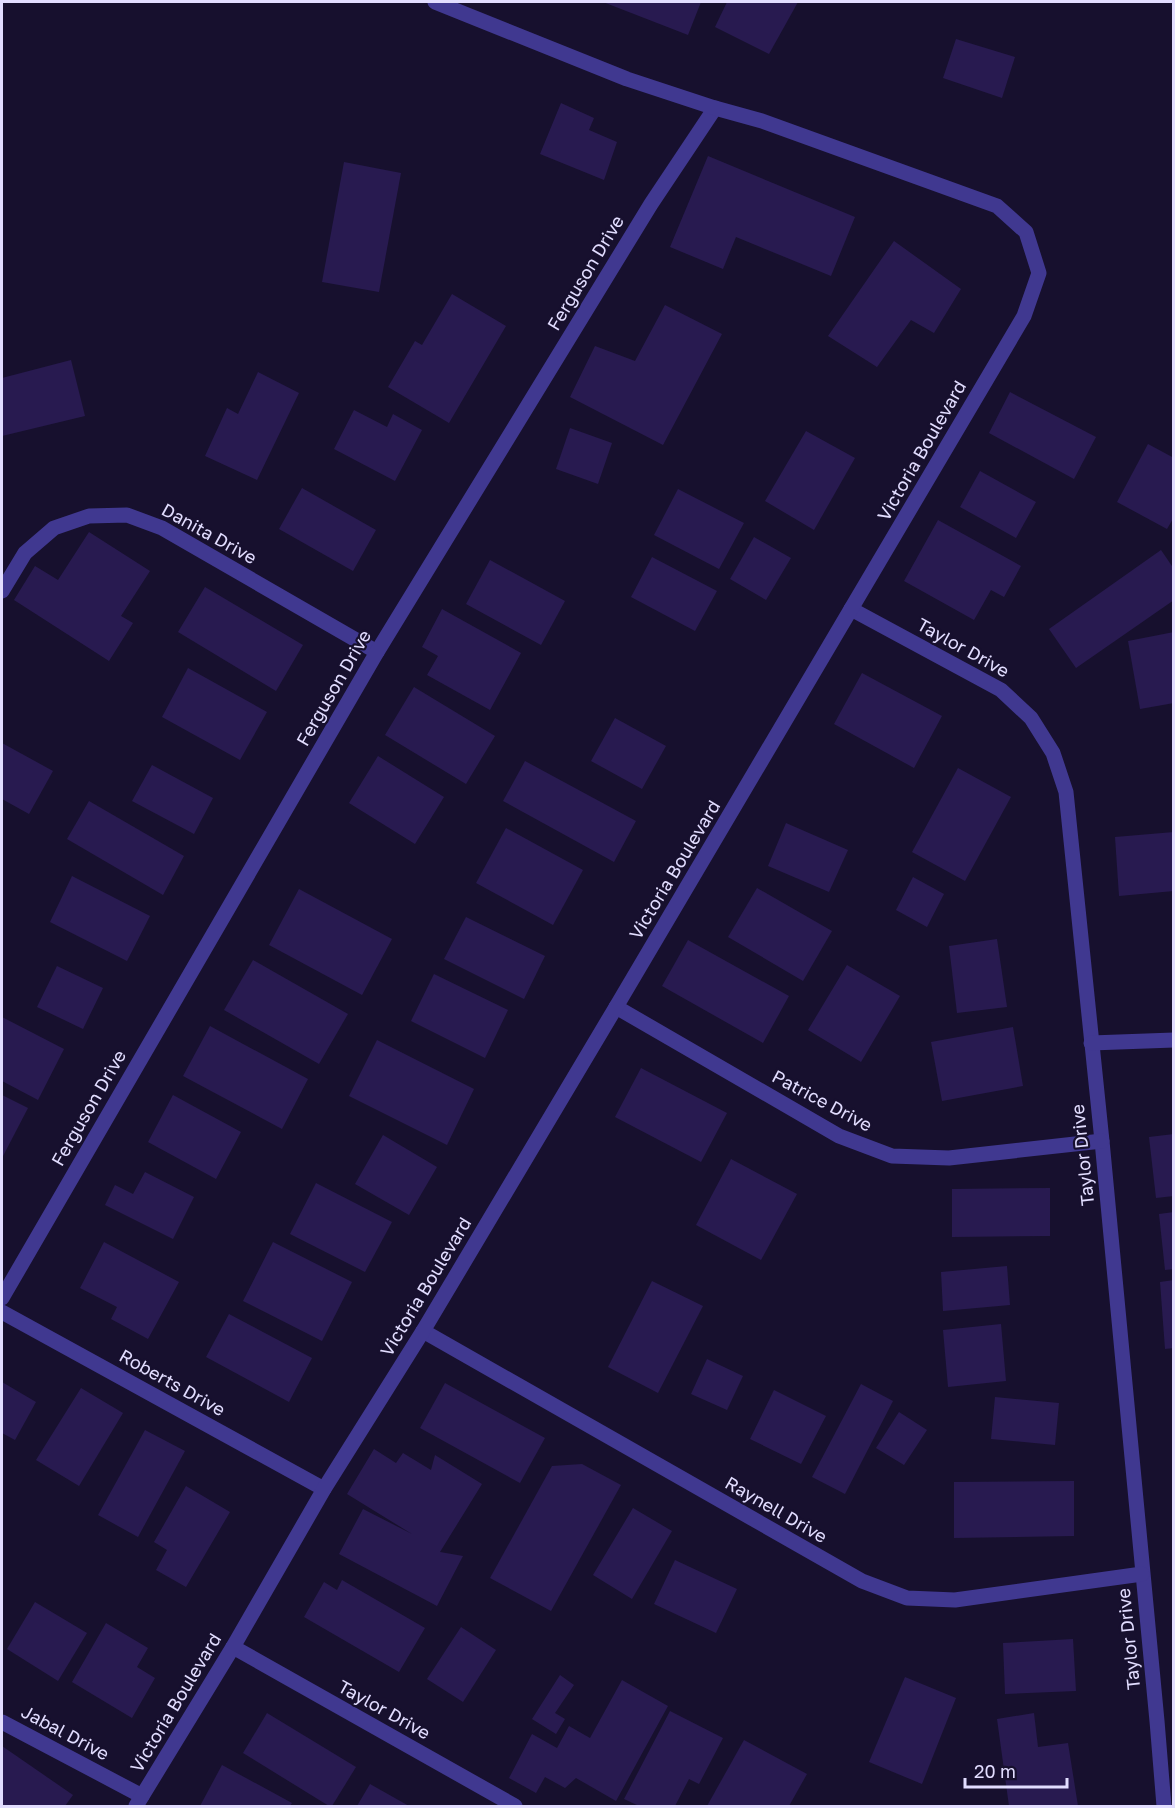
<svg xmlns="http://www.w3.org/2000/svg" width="1175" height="1808" viewBox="0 0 1175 1808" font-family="'Golos Text',sans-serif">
	<rect width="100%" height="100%" fill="#17102e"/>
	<g fill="#281a50">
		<polygon points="603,2 701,2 688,35"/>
		<polygon points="727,2 798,2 769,54 715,27"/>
		<polygon points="956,39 1015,57 1002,98 943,78"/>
		<polygon points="561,103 594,118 589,130 617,142 604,180 540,154"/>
		<polygon points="708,156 855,217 831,276 736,237 723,269 670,247"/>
		<polygon points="344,162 401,173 379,292 322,282"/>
		<polygon points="894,241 961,289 934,333 911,320 877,367 828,336"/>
		<polygon points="452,294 506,326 449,423 388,387 415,341 422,345"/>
		<polygon points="665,305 722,334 663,445 570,397 595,346 635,361"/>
		<polygon points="71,360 85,416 2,436 2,378"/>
		<polygon points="258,372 299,393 257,480 205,456 227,408 238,414"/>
		<polygon points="1010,392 1096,437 1074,479 989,433"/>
		<polygon points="354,410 387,427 393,414 422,430 395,481 334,449"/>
		<polygon points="570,428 612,443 598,484 556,469"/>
		<polygon points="806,431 855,458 814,530 765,501"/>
		<polygon points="1148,444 1174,458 1174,517 1167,529 1117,502"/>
		<polygon points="980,471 1036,502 1016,538 960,507"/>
		<polygon points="302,488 376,530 353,571 279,529"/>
		<polygon points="678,489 744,523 719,569 654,535"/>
		<polygon points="938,520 1021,566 1004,597 991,590 974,620 904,581"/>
		<polygon points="89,532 150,571 121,616 133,623 109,661 14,600 35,566 58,580"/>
		<polygon points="754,537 791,558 766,600 730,579"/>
		<polygon points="1161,550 1174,569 1174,600 1076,668 1049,629"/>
		<polygon points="652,557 717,591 695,631 631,597"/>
		<polygon points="490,560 565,601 541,645 466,604"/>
		<polygon points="205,587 303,645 276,691 178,632"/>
		<polygon points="442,609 521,653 490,710 427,675 438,656 422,647"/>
		<polygon points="1174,632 1174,703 1140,709 1128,641"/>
		<polygon points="188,668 267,712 240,760 162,717"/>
		<polygon points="862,673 942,716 914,768 834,724"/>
		<polygon points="414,687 495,736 466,784 385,735"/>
		<polygon points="615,718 666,746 642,789 591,761"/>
		<polygon points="2,743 53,771 29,814 2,799"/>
		<polygon points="378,756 444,797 415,844 349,803"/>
		<polygon points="525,761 636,821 614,862 503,801"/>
		<polygon points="152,765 213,798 194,834 132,801"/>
		<polygon points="958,768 1011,797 965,881 912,852"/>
		<polygon points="89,801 184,856 163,895 67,839"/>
		<polygon points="786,823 848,850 829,892 768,866"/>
		<polygon points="506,828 583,870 553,925 476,883"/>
		<polygon points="1174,832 1174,891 1119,896 1115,837"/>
		<polygon points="72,876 150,916 127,961 50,922"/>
		<polygon points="913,877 944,894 927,927 896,910"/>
		<polygon points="757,888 832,931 803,981 728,937"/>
		<polygon points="299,889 392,939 362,995 269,945"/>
		<polygon points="466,917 545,956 524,999 444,959"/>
		<polygon points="997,939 1007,1007 957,1013 949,946"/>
		<polygon points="688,940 789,996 763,1043 662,986"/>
		<polygon points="253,960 348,1014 319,1064 224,1010"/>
		<polygon points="847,965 900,996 861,1062 808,1030"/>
		<polygon points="57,966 103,988 83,1029 37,1007"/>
		<polygon points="434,974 508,1010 485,1058 411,1021"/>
		<polygon points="2,1017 64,1049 38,1100 2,1081"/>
		<polygon points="210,1026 308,1079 282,1129 183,1076"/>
		<polygon points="1013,1027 1023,1086 942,1101 931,1042"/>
		<polygon points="377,1040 474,1089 447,1145 349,1096"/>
		<polygon points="641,1068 727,1113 701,1162 615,1117"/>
		<polygon points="2,1095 28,1108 2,1158"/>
		<polygon points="173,1095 241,1132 216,1179 148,1142"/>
		<polygon points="1174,1134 1174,1196 1156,1198 1149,1137"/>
		<polygon points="383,1135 437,1167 409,1215 355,1184"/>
		<polygon points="731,1159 797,1194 761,1260 696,1225"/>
		<polygon points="145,1172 194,1197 173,1239 105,1205 115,1185 133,1194"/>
		<polygon points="316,1183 392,1222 365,1272 290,1234"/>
		<polygon points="1050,1188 1050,1236 952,1237 952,1189"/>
		<polygon points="1174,1212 1174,1269 1165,1270 1159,1214"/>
		<polygon points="104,1242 179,1282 148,1339 111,1319 117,1307 80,1288"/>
		<polygon points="273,1242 352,1282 322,1341 243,1301"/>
		<polygon points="1007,1266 1010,1305 943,1311 941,1272"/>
		<polygon points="1174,1280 1174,1348 1165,1349 1160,1282"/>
		<polygon points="652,1281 703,1306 658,1393 608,1367"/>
		<polygon points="229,1314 312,1358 289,1402 206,1357"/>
		<polygon points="1001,1324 1006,1381 948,1387 943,1330"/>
		<polygon points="707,1359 743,1376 727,1410 691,1394"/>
		<polygon points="2,1382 36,1402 15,1440 2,1433"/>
		<polygon points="445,1383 545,1438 520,1483 420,1428"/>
		<polygon points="861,1384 893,1401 845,1494 812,1477"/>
		<polygon points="81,1388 123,1413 79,1486 36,1460"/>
		<polygon points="774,1390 826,1416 801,1464 750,1439"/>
		<polygon points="995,1397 1059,1403 1055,1445 991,1439"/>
		<polygon points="899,1412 927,1430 904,1465 876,1448"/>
		<polygon points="145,1430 185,1451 138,1537 98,1515"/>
		<polygon points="374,1449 396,1463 403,1453 431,1470 435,1455 482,1484 440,1552 463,1556 437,1606 339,1554 363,1509 412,1534 347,1494"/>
		<polygon points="582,1464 621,1485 551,1611 490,1578 552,1466"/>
		<polygon points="1074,1481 1074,1536 954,1538 954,1482"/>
		<polygon points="186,1486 230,1512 186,1587 156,1570 167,1550 154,1542"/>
		<polygon points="633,1508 672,1531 632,1599 593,1575"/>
		<polygon points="675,1560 737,1589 716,1633 654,1604"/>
		<polygon points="342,1580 425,1628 399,1672 304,1617 324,1582 337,1590"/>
		<polygon points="35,1602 87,1633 58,1681 7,1649"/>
		<polygon points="106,1623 148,1648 137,1667 155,1678 132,1718 72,1682"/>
		<polygon points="461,1627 496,1650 463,1702 427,1679"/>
		<polygon points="1073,1639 1076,1691 1005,1694 1003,1643"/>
		<polygon points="560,1675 574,1685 555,1713 565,1719 556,1734 532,1719"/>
		<polygon points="905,1677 956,1698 922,1784 869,1762"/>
		<polygon points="622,1680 668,1706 616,1801 576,1778 565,1788 545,1777 536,1793 509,1778 532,1734 557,1748 569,1726 590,1738"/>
		<polygon points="670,1711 723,1738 699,1784 689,1779 675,1806 639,1806 624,1799"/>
		<polygon points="267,1713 356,1767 332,1806 329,1806 243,1753"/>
		<polygon points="1034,1713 1038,1747 1068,1743 1078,1806 1009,1806 997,1719"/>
		<polygon points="744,1740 807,1774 789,1806 707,1806"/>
		<polygon points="2,1746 73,1795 65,1806 2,1806"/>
		<polygon points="222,1765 292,1803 290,1806 200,1806"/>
		<polygon points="370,1784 409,1806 357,1806"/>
	</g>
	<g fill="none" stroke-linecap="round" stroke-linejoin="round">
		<g stroke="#403890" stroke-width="15">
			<polyline points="2,591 25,553 54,528 89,516 127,515 162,528 377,652"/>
			<polyline points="851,609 1001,690 1031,718 1053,753 1066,792 1102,1141 1157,1721 1164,1806"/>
			<polyline points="616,1007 839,1136 892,1156 949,1158 1102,1141"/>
			<polyline points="1091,1043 1174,1040"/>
			<polyline points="2,1298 377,652 651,204 715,108"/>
			<polyline points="2,1312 324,1489"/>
			<polyline points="423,1331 862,1581 907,1598 955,1600 1142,1574"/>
			<polyline points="233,1647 515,1806"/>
			<polyline points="2,1722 142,1796"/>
			<polyline points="136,1806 233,1647 324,1489 423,1331 616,1007 1024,316 1039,273 1026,232 997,206 762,121 715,108 627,79 435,2"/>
		</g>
	</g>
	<g text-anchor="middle" stroke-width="4.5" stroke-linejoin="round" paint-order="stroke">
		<g font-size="18" fill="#e2ddff" stroke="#17102e">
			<text transform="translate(586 273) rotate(-59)" y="6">Ferguson Drive</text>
			<text transform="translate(922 451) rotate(-60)" y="6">Victoria Boulevard</text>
			<text transform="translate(209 534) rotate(29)" y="6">Danita Drive</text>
			<text transform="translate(963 648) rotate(29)" y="6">Taylor Drive</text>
			<text transform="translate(334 688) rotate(-60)" y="6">Ferguson Drive</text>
			<text transform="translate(675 870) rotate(-59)" y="6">Victoria Boulevard</text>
			<text transform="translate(822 1101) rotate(28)" y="6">Patrice Drive</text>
			<text transform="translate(89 1108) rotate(-60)" y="6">Ferguson Drive</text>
			<text transform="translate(1083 1155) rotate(-96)" y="6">Taylor Drive</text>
			<text transform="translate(426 1287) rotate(-59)" y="6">Victoria Boulevard</text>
			<text transform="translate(172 1383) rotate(29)" y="6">Roberts Drive</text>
			<text transform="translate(776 1510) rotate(30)" y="6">Raynell Drive</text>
			<text transform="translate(1129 1639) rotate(-96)" y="6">Taylor Drive</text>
			<text transform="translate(176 1703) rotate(-59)" y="6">Victoria Boulevard</text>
			<text transform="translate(384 1710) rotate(29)" y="6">Taylor Drive</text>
			<text transform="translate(65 1733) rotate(28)" y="6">Jabal Drive</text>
		</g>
	</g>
	<rect width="1175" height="1808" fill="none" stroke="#e2ddff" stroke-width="6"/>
	<path d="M965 1778v9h102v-9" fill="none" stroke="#e2ddff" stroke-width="3"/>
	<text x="974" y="1778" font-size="18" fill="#e2ddff" stroke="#17102e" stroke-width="4.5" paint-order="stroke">20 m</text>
</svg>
